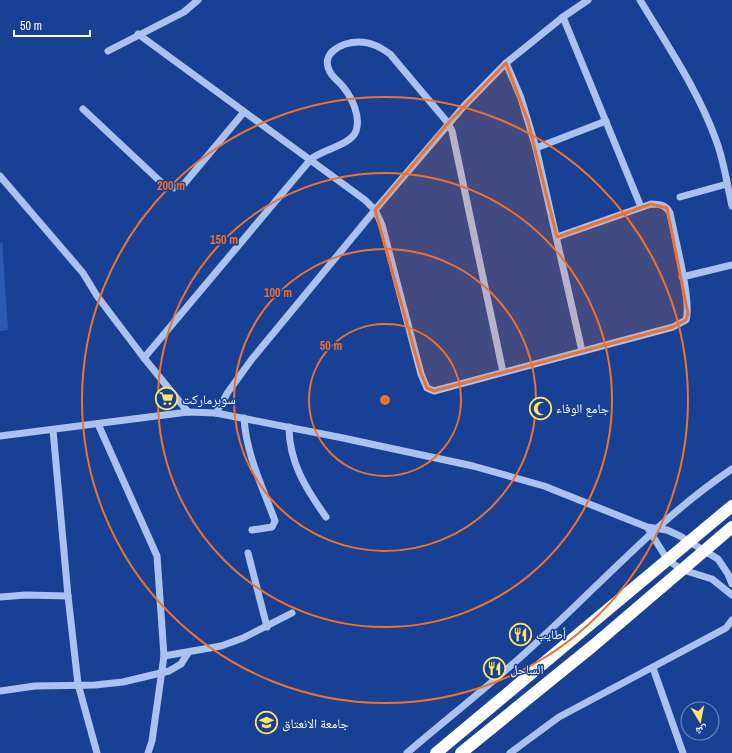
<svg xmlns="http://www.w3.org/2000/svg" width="732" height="753" viewBox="0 0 732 753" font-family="'Archivo Narrow','Noto Naskh Arabic',sans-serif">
	<rect width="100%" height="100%" fill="#184195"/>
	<polygon fill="#2c5ab3" points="2,240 8,330 0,331 0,244"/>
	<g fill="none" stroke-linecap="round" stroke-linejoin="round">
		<g stroke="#aac2f0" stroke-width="7">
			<path d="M640 0C667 45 698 90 716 140 724 161 727 184 732 206"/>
			<polyline points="563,17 641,207"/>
			<path d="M138 34 365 200 375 210 382 225 421 374 427 388 434 391 673 327 686 320C692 301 674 235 670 213 666 205 660 204 651 204L557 237"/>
			<polyline points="108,51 184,12 198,0"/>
			<polyline points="506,63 521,98 536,148 582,351"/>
			<polyline points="83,109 164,185 174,188 184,184 244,112"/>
			<polyline points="536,148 606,121"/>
			<polyline points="0,176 83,273 97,296 144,358 188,412"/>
			<polyline points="680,197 727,184"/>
			<polyline points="682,277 732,265"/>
			<path d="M144 358 311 159C324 149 351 145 356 131 361 117 352 98 344 88 340 82 333 78 330 72 319 53 343 42 359 42 371 42 380 47 390 54L448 123 452 131 503 372"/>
			<polyline points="216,413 228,392 252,359 375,210 464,106 506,63 563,17 588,0"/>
			<path d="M244 418C246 454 263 488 275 521L272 527 252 530"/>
			<polyline points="98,424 157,556 164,656 152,741 148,753"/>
			<path d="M289 427C289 462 306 489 326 517"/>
			<polyline points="53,430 68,596 78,684 97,753"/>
			<polyline points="0,436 188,412 216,413 343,438 473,466 544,486 647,527 667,530 680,536 718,559 728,574 732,584"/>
			<polyline points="649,530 667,559 675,565 683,570 712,579 732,595"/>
			<polyline points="248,553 267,627"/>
			<polyline points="0,597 26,595 68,596"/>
			<polyline points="164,656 221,646 243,638 292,613"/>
			<polyline points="653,668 683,753"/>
			<polyline points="0,691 35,686 95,685 123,682 169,671 181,664 188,653"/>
			<path d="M407 753C449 717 493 683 534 645 599 586 659 518 732 469"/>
			<polyline points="510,753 559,717 726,628 732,620"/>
		</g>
		<g stroke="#fff" stroke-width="12">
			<polyline points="436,753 732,506"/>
			<polyline points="461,753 594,645 732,527"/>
		</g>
	</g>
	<path fill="#eb7230" fill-opacity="0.2" stroke="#eb7230" stroke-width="3" stroke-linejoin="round" d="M506 63 528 121 557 237 651 204 667 208 688 314 686 320 673 327 434 391 427 388 421 374 375 210 448 123Z"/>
	<g fill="none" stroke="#eb7230" stroke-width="2">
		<circle cx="385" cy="400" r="76"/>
		<circle cx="385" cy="400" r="151"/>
		<circle cx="385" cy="400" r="227"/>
		<circle cx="385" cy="400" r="303"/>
	</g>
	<defs>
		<symbol id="supermarket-ring" viewBox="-11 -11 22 22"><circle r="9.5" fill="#184195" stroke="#ffe469" stroke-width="1.5"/><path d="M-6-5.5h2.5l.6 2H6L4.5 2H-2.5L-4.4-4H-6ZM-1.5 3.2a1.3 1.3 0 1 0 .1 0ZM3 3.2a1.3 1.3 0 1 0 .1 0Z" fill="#ffe469"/></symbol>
		<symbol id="mosque-ring" viewBox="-11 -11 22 22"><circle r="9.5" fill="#184195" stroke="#ffe469" stroke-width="1.5"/><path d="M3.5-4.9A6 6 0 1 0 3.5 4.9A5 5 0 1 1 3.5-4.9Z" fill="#ffe469"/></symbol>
		<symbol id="restaurant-ring" viewBox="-11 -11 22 22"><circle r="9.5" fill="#184195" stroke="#ffe469" stroke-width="1.5"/><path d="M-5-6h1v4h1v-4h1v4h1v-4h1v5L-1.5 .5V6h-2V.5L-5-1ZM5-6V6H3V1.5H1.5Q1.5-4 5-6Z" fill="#ffe469"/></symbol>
		<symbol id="university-ring" viewBox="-11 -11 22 22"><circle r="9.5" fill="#184195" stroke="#ffe469" stroke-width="1.5"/><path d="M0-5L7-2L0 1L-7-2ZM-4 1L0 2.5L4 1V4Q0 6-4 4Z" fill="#ffe469"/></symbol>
	</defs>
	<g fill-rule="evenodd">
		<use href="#supermarket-ring" x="154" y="386" width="25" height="25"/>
		<use href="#mosque-ring" x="528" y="396" width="25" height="25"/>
		<use href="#restaurant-ring" x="508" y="622" width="25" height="25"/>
		<use href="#restaurant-ring" x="482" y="656" width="25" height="25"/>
		<use href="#university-ring" x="254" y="710" width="25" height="25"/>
	</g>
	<g text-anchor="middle" stroke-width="3" stroke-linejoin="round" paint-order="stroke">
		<g font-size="13" fill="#fff" stroke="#184195" text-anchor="start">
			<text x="182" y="404">سوبرماركت</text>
			<text x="556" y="413">جامع الوفاء</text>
			<text x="536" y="639">أطايب</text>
			<text x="510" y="674">الساحل</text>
			<text x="282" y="728">جامعة الانعتاق</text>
		</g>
	</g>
	<circle cx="385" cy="400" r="6" fill="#eb7230" stroke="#184195" stroke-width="2"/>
	<g font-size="12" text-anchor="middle" font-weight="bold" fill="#eb7230" stroke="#184195" stroke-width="3" stroke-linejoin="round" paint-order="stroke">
		<text x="171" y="190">200 m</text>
		<text x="224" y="244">150 m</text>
		<text x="278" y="297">100 m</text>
		<text x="331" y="350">50 m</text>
	</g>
	<g transform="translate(700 721) rotate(170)"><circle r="19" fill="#184195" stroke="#748dbf"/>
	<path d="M0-3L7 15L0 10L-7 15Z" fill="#ffe469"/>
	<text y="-6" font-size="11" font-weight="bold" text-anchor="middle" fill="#ffffff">ش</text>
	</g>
	<path d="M14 30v6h76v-6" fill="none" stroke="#ffffff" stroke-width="2"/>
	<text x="20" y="30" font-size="12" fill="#ffffff" stroke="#184195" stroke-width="3" paint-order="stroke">50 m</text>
</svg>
